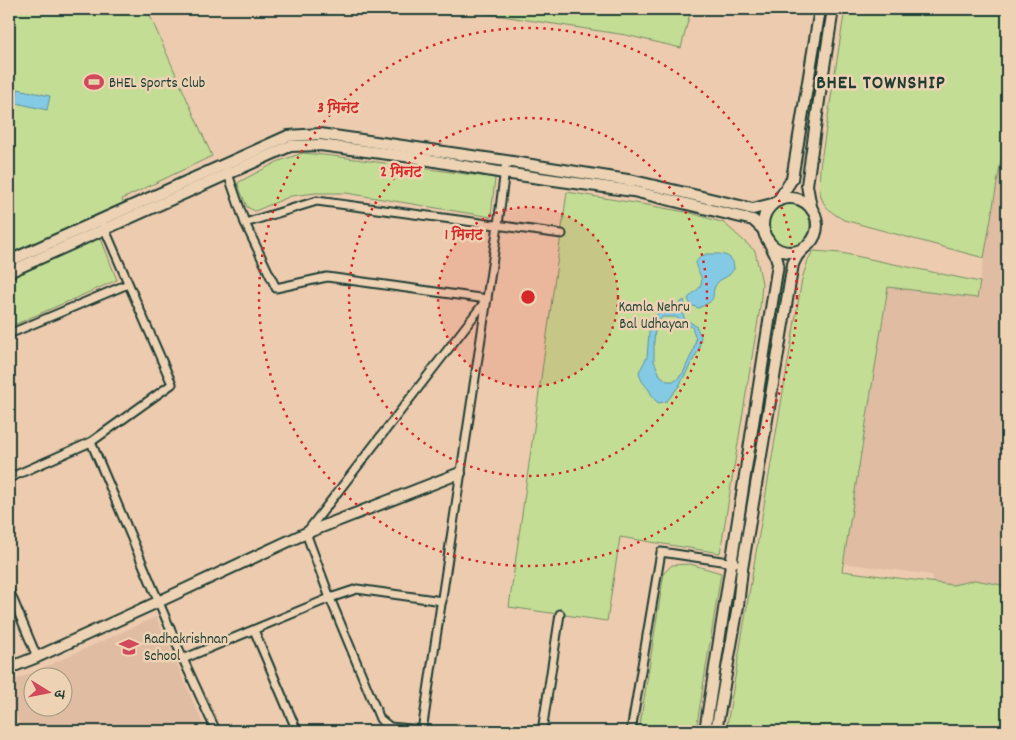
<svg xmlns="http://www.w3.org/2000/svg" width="1016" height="740" viewBox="0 0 1016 740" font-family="Dekko,'Playpen Sans Deva',sans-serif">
	<rect width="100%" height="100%" fill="#edcbae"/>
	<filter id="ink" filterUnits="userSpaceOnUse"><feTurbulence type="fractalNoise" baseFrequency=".02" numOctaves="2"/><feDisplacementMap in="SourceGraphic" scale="10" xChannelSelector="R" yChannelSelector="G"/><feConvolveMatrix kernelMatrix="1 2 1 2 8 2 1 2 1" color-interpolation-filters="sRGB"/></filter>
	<g filter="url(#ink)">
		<g fill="#dfbca2" fill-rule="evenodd">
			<polygon points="1007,126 1007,731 908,731 933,575 843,563 888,287 977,298"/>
			<path d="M156 617 206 731H23L9 701V683ZM32 678H62V708H32Z"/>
		</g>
		<g fill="#c4dd94" stroke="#728d64">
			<polygon points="9,9 147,9 212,156 122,199 123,203 9,255"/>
			<polygon points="456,9 691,9 681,48 626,35"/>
			<path d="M845 9H1007V126L984 258 844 220C817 205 819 194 820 167Z"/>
			<polygon points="303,153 333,156 495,178 491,217 346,193 316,193 291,196 255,211 247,207 238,185 239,182 279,161"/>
			<polygon points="567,192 647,205 691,213 724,223 755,251 762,283 760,308 720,553 620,537 607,621 509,607"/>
			<circle cx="789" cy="225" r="21"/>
			<polygon points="100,236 117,280 9,327 9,277"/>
			<polygon points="813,251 841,253 980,282 977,298 888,287 842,571 953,585 975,580 1007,586 1007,731 726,731 802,279 808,260"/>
			<polygon points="785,267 788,267 741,555 737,554"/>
			<polygon points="690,564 721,573 696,731 639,731 664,573 672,565"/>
			<polygon points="734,571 738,572 711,731 707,731"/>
		</g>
		<g fill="#84cae5" stroke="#5c929e" fill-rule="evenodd">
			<polygon points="18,89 50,96 47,110 16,103"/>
			<path d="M706 254C719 254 734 252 734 269 732 271 731 274 729 275 725 278 721 279 718 282 707 294 723 298 698 308L691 305 688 299C692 292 699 291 701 284 705 271 684 265 706 254Z"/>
			<path d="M684 300 685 304 682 311 684 318 696 326 701 336 699 349 679 386 667 401 659 403C652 399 653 396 649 390 644 383 641 382 639 372L647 357 649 333 653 319 659 312 672 309ZM662 317H676L683 323 692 327 696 339 693 351 683 373 675 381H667L660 375 654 361V342L655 327Z"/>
		</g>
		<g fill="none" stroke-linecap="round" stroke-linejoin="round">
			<defs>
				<g id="minor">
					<polyline points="227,171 245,223 276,288 327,277 487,299 306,533 330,598 380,719 390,727 422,730"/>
					<polyline points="245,223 317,201 562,234"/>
					<polyline points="9,334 128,284"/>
					<polyline points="91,442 183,659 216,731"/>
					<polyline points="9,478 91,442 172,384 103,225"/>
					<polyline points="9,590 37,657"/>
					<polyline points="254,630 297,731"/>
					<polyline points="183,659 330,598 357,589 442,601"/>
					<polyline points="422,731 498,225 506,161"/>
					<polyline points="542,731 560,614"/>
					<polyline points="631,731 661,552 735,563"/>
				</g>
				<g id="secondary">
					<circle cx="790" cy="225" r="27"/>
					<polyline points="778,201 792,179 820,9"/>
					<polyline points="812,210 810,202 807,185 821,86 833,9"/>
					<polyline points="9,261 288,136 320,134 506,161 634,181 753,209 772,204"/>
					<polyline points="9,272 290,146 320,145 412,157 504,173 633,191 753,220 764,230"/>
					<polyline points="9,668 37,657 160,601 306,533 460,473"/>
					<polyline points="705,731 778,264 776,256 768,240"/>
					<polyline points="716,731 738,606 742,569 793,264 797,256 805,247"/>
				</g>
			</defs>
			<use href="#minor" stroke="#1f3d34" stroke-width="11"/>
			<use href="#secondary" stroke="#1f3d34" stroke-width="14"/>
			<use href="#minor" stroke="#edd3b4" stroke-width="7"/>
			<use href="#secondary" stroke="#edd3b4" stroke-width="10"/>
		</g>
	</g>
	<circle cx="528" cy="297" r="90" fill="#d62828" fill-opacity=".12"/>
	<g fill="none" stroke="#d62828" stroke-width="2.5" stroke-dasharray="2.5 5">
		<circle cx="528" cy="297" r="90"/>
		<circle cx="528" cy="297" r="179"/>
		<circle cx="528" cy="297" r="269"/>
	</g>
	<defs>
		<symbol id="stadium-bare" viewBox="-9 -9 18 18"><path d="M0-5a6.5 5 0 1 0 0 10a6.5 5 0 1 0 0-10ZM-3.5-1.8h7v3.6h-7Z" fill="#d1495b" stroke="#edd3b4" stroke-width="2.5" paint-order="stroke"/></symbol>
		<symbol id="school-bare" viewBox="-9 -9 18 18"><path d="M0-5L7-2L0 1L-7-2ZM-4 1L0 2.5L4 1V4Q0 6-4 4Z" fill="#d1495b" stroke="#edd3b4" stroke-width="2.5" paint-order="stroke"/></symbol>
	</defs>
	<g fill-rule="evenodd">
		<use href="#stadium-bare" x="80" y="68" width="28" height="28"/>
		<use href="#school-bare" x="115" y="633" width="28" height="28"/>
	</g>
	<g text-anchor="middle" stroke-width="5" stroke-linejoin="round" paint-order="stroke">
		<g font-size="15" fill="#1f3d34" stroke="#edd3b4" text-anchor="start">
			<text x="109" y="87">BHEL Sports Club</text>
			<text x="144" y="643">Radhakrishnan<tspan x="144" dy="17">School</tspan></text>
		</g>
		<g font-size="15" fill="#274539" stroke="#edd3b4">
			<text x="654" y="311">Kamla Nehru<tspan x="654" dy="17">Bal Udhayan</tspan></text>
		</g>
		<g font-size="20" font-weight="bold" letter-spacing="1" fill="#1f3d34" stroke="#edd3b4">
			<text x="881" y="88">BHEL TOWNSHIP</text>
		</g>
	</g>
	<circle cx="528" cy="297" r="8" fill="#d62828" stroke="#edd3b4" stroke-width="2.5"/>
	<g font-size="15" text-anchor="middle" font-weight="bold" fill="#d62828" stroke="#edd3b4" stroke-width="5" stroke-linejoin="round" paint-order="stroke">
		<text x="338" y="112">3 मिनट</text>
		<text x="401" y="176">2 मिनट</text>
		<text x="464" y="239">1 मिनट</text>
	</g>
	<rect width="1016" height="740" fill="none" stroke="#edd3b4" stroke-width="30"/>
	<rect x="15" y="15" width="986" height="710" fill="none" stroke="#1f3d34" stroke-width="2" filter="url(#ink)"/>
	<g transform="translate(48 692) rotate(100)"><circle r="24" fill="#edd3b4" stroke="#9b9781"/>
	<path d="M0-4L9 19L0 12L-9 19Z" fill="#d1495b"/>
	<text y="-8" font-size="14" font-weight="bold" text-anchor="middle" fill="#1f3d34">उ</text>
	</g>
</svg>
